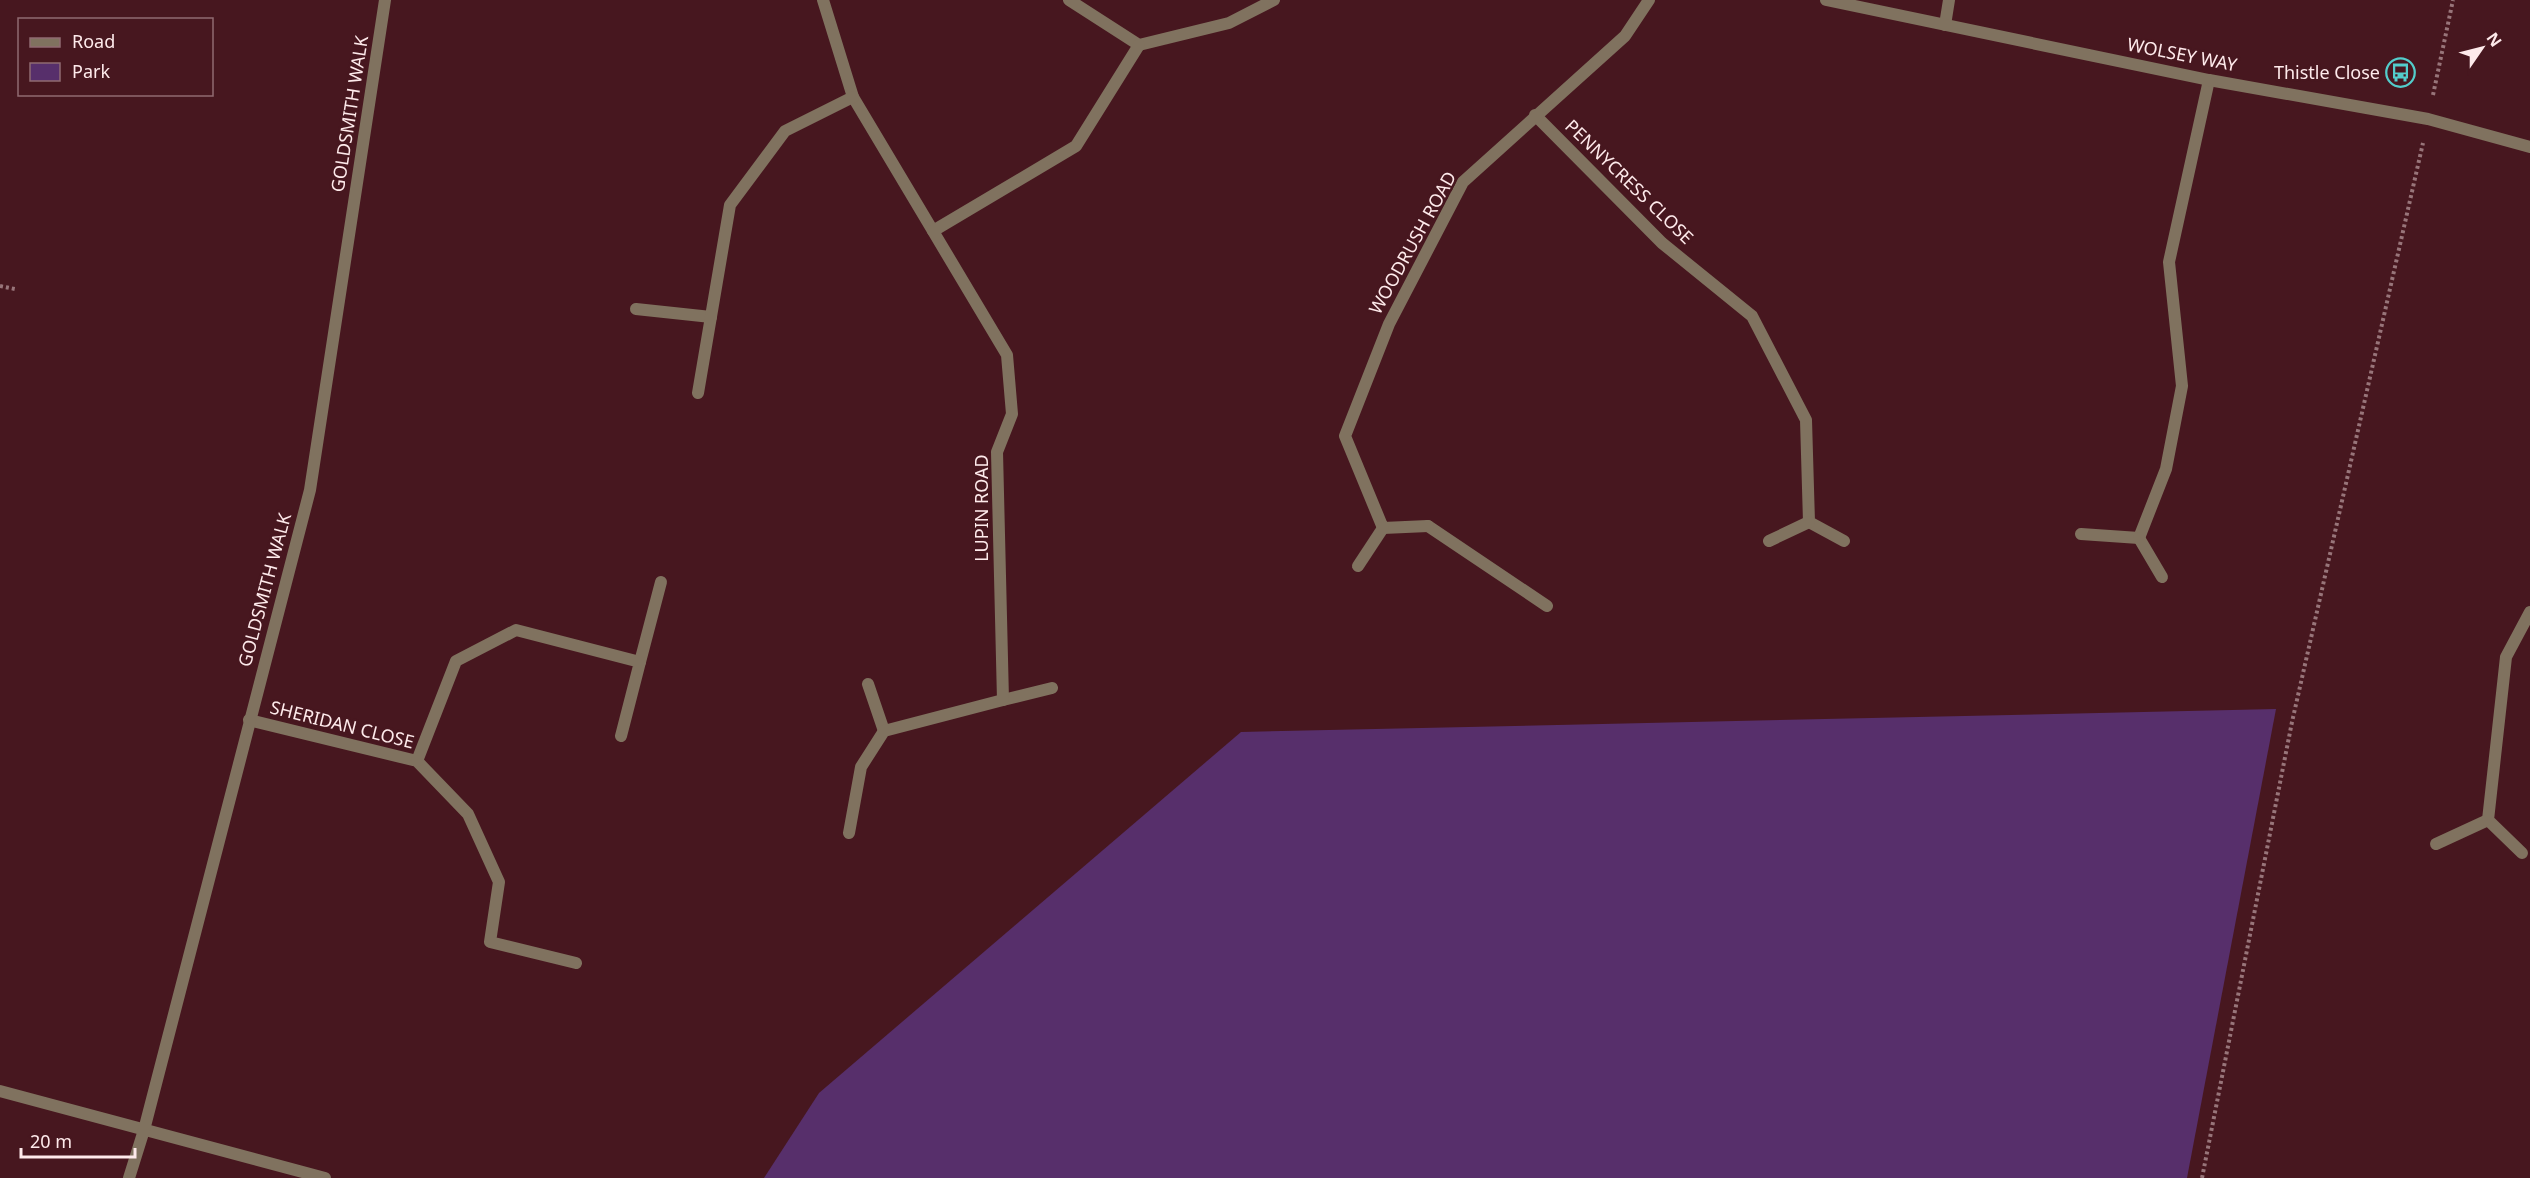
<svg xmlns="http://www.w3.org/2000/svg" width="2530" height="1178" viewBox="0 0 2530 1178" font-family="'Noto Sans',sans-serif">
	<rect width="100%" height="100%" fill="#47171f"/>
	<polygon fill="#572f6b" points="2276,709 2187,1178 764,1178 819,1093 1241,732"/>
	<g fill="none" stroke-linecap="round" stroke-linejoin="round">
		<g stroke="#98757a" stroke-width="4" stroke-dasharray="3 3" stroke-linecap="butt">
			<polyline points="2433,95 2453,0"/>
			<polyline points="0,286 15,289"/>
			<polyline points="2202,1178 2292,722 2423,143"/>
		</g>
		<polyline stroke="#80725f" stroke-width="12" points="1428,526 1547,606"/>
		<g stroke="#80725f" stroke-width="12">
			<polyline points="823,0 853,97 933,231"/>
			<polyline points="1069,0 1139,45 1229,23 1274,0"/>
			<polyline points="1945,25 1949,0"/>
			<polyline points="1535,115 1662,243 1752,316 1806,420 1809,522 1844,541"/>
			<polyline points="636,309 711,317"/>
			<polyline points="698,393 730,205 785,131 853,97"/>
			<polyline points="1428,526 1383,528 1345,436 1389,324 1463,182 1625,36 1649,0"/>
			<polyline points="2081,534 2139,538 2166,469 2182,386 2169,262 2209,80"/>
			<polyline points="2139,538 2162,577"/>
			<polyline points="1769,541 1809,522"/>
			<polyline points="1358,566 1383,528"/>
			<polyline points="640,662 661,582"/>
			<polyline points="868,684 884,731"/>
			<polyline points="1003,700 1052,688"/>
			<polyline points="249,720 417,761 468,814 499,882 490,942 576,963"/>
			<polyline points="417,761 456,661 516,630 640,662 621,736"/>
			<polyline points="849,833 861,767 884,731 1003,700 997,452 1012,414 1007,355 933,231 1076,146 1139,45"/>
			<polyline points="2436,844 2488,820"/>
			<polyline points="2522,853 2488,820 2506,657 2530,612"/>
			<polyline points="0,1091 325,1178"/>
			<polyline points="129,1178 144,1130 310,490 385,0"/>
		</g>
		<polyline stroke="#80725f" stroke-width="12" points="1826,0 2209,80 2428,119 2530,147"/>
	</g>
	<defs>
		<symbol id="bus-ring" viewBox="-11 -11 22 22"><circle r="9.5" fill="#47171f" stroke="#53cdcb" stroke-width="1.5"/><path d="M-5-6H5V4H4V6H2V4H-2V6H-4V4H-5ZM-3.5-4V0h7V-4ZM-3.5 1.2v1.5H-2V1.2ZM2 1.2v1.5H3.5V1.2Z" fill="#53cdcb"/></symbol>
	</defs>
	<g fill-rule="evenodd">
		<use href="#bus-ring" x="2384" y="56" width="33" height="33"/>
	</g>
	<g text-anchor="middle" stroke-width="5" stroke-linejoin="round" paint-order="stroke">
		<g font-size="18" fill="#feeaeb" stroke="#47171f">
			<text transform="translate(2182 55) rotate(11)" y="6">WOLSEY WAY</text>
			<text transform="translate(350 114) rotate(-81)" y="6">GOLDSMITH WALK</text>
			<text transform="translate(1629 182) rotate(44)" y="6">PENNYCRESS CLOSE</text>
			<text transform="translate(1413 243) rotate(-61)" y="6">WOODRUSH ROAD</text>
			<text transform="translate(982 508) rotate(-90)" y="6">LUPIN ROAD</text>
			<text transform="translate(265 590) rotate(-75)" y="6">GOLDSMITH WALK</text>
			<text transform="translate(342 725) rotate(14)" y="6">SHERIDAN CLOSE</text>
		</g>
		<g font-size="18" fill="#feeaeb" stroke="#47171f" text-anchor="end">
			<text x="2380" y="79">Thistle Close</text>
		</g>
	</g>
	<rect x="18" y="18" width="195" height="78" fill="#47171f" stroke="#906b71" stroke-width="1.5"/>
	<rect x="30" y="38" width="30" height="9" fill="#80725f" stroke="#906b71" stroke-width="1.5"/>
	<text x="72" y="48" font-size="18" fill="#feeaeb">Road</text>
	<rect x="30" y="63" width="30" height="18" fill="#572f6b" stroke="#906b71" stroke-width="1.5"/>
	<text x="72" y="78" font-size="18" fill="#feeaeb">Park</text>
	<g transform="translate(2482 48) rotate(55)" stroke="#47171f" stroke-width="4.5" paint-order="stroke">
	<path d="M0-4.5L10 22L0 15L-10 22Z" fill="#feeaeb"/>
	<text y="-9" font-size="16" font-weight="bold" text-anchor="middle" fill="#feeaeb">N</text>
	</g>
	<path d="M21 1148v9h114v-9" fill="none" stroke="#feeaeb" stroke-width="3"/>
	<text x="30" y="1148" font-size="18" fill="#feeaeb" stroke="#47171f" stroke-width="4.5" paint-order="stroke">20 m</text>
</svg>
